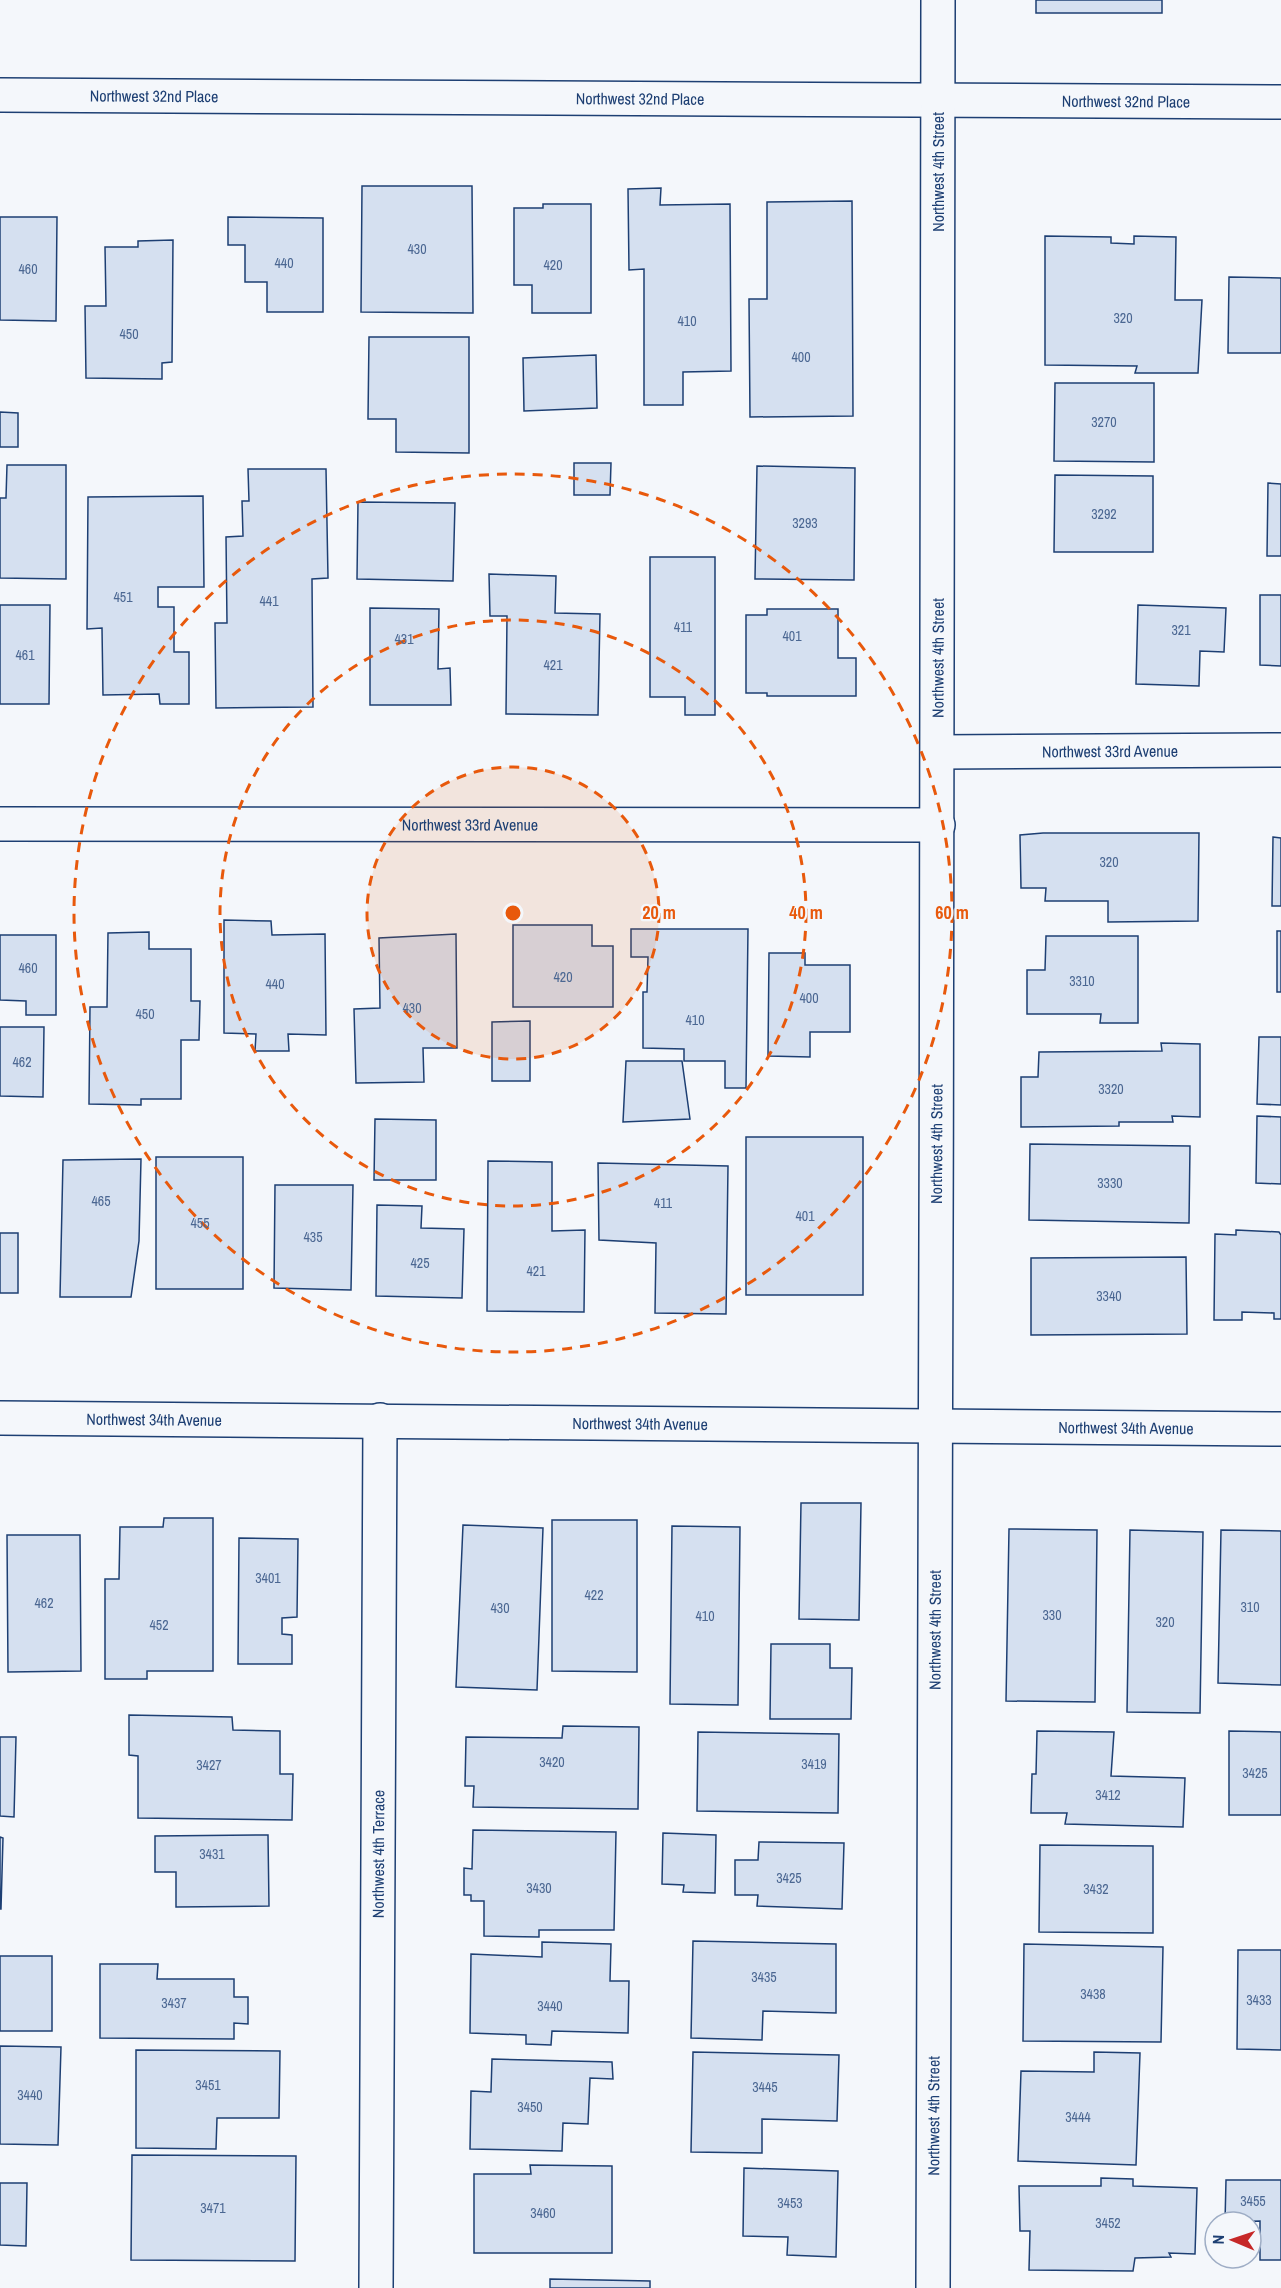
<svg xmlns="http://www.w3.org/2000/svg" width="1281" height="2288" viewBox="0 0 1281 2288" font-family="'Archivo Narrow',sans-serif">
	<rect width="100%" height="100%" fill="#f4f7fb"/>
	<g fill="#d5e0f0" stroke="#1d3f73" stroke-width="1.5">
		<rect x="1036" y="0" width="126" height="13"/>
		<polygon points="362,186 472,186 473,313 361,312"/>
		<polygon points="661,188 660,205 730,204 731,371 683,372 683,405 644,405 644,269 629,270 628,189"/>
		<polygon points="852,201 853,416 750,417 749,299 767,299 767,202"/>
		<polygon points="543,204 591,204 591,313 532,313 532,285 514,285 514,208 543,208"/>
		<polygon points="0,217 57,217 56,321 0,320"/>
		<polygon points="228,217 323,218 323,312 267,312 267,282 245,282 245,245 228,245"/>
		<polygon points="1045,236 1111,237 1111,243 1134,244 1134,236 1176,237 1175,300 1202,300 1198,373 1135,373 1137,366 1045,365"/>
		<polygon points="173,240 172,362 162,363 162,379 86,378 85,306 106,306 105,247 138,247 138,241"/>
		<polygon points="1229,277 1281,278 1281,353 1228,353"/>
		<polygon points="369,337 469,337 469,453 396,452 396,419 368,419"/>
		<polygon points="596,355 597,408 524,411 523,358"/>
		<polygon points="1055,383 1154,383 1154,462 1054,461"/>
		<polygon points="0,412 18,413 18,447 0,447"/>
		<polygon points="574,463 611,463 610,495 574,495"/>
		<polygon points="7,465 66,465 66,579 0,578 0,498 6,498"/>
		<polygon points="757,466 855,468 854,580 755,579"/>
		<polygon points="248,469 326,469 328,578 312,579 313,707 216,708 215,623 227,623 226,537 243,536 242,501 249,501"/>
		<polygon points="1055,475 1153,476 1153,552 1054,552"/>
		<polygon points="1268,483 1281,484 1281,556 1267,556"/>
		<polygon points="203,496 204,587 158,587 158,607 174,607 174,652 189,652 189,704 160,704 159,694 103,695 102,628 87,629 88,497"/>
		<polygon points="358,502 455,503 453,581 357,579"/>
		<polygon points="650,557 715,557 715,715 685,715 685,697 650,697"/>
		<polygon points="489,574 556,576 555,613 600,614 598,715 506,714 507,616 490,616"/>
		<polygon points="1260,595 1281,595 1281,666 1260,665"/>
		<polygon points="0,605 50,605 49,704 0,704"/>
		<polygon points="1138,605 1226,608 1224,652 1200,651 1199,686 1136,684"/>
		<polygon points="370,608 439,609 438,669 450,668 451,705 370,705"/>
		<polygon points="767,609 838,609 838,658 856,658 856,696 767,696 767,693 746,693 746,615 767,615"/>
		<polygon points="1043,833 1199,833 1198,921 1108,922 1108,901 1045,901 1046,888 1021,888 1020,835"/>
		<polygon points="1273,837 1281,838 1281,906 1272,906"/>
		<polygon points="224,920 271,921 272,935 325,934 326,1035 288,1034 289,1051 255,1051 256,1034 224,1033"/>
		<polygon points="513,925 592,925 592,946 613,946 613,1007 513,1007"/>
		<polygon points="631,929 748,929 746,1088 725,1088 725,1061 684,1061 684,1049 643,1048 643,992 647,992 648,957 631,957"/>
		<rect x="1277" y="931" width="4" height="61"/>
		<polygon points="149,932 149,949 191,949 191,1001 200,1001 199,1040 181,1040 181,1099 141,1099 141,1105 89,1104 90,1007 107,1007 108,933"/>
		<polygon points="456,934 457,1048 423,1048 424,1082 356,1083 354,1009 380,1008 379,938"/>
		<polygon points="0,935 56,935 56,1015 26,1015 26,1001 0,1000"/>
		<polygon points="1046,936 1138,936 1138,1023 1100,1023 1101,1014 1027,1014 1027,970 1045,970"/>
		<polygon points="769,953 805,953 805,965 850,965 850,1032 810,1032 810,1057 768,1056"/>
		<polygon points="530,1021 530,1081 492,1081 492,1022"/>
		<polygon points="0,1027 44,1027 43,1097 0,1096"/>
		<polygon points="1259,1037 1281,1037 1281,1105 1257,1104"/>
		<polygon points="1161,1043 1200,1044 1200,1117 1172,1116 1173,1122 1119,1122 1119,1126 1021,1127 1021,1077 1038,1077 1039,1052 1162,1051"/>
		<polygon points="626,1061 682,1061 690,1119 623,1122"/>
		<polygon points="1257,1116 1281,1117 1281,1184 1256,1183"/>
		<polygon points="375,1119 436,1120 436,1180 374,1180"/>
		<rect x="746" y="1137" width="117" height="158"/>
		<polygon points="1030,1144 1190,1146 1189,1223 1029,1220"/>
		<rect x="156" y="1157" width="87" height="132"/>
		<polygon points="141,1159 139,1241 131,1297 60,1297 63,1160"/>
		<polygon points="488,1161 552,1162 552,1231 585,1230 584,1312 487,1311"/>
		<polygon points="598,1163 728,1166 726,1314 655,1313 656,1243 599,1240"/>
		<polygon points="275,1185 353,1185 351,1290 274,1288"/>
		<polygon points="377,1205 422,1206 421,1228 464,1229 462,1298 376,1296"/>
		<polygon points="1236,1230 1279,1232 1281,1235 1281,1319 1274,1319 1274,1313 1242,1312 1242,1320 1214,1320 1215,1234 1236,1235"/>
		<rect x="0" y="1233" width="18" height="60"/>
		<polygon points="1186,1257 1187,1334 1031,1335 1031,1258"/>
		<polygon points="801,1503 861,1503 859,1620 799,1619"/>
		<polygon points="164,1518 213,1518 213,1671 147,1671 147,1679 105,1679 105,1579 119,1579 120,1527 163,1527"/>
		<polygon points="552,1520 637,1520 637,1672 552,1671"/>
		<polygon points="463,1525 543,1528 537,1690 456,1687"/>
		<polygon points="672,1526 740,1527 738,1705 670,1704"/>
		<polygon points="1009,1529 1097,1530 1095,1702 1006,1701"/>
		<polygon points="1130,1530 1203,1532 1200,1713 1127,1712"/>
		<polygon points="1221,1530 1281,1531 1281,1685 1218,1683"/>
		<polygon points="7,1535 80,1535 81,1671 8,1672"/>
		<polygon points="239,1538 298,1539 297,1617 282,1618 282,1634 292,1635 292,1664 238,1664"/>
		<polygon points="771,1644 830,1644 830,1668 852,1668 851,1719 770,1719"/>
		<polygon points="129,1715 232,1717 233,1730 280,1731 280,1774 293,1774 292,1820 138,1818 138,1756 129,1755"/>
		<polygon points="563,1726 639,1727 638,1809 473,1807 474,1786 465,1786 466,1737 562,1738"/>
		<polygon points="1037,1731 1114,1732 1111,1776 1185,1778 1183,1827 1065,1824 1067,1813 1031,1813 1032,1774 1036,1774"/>
		<polygon points="1229,1731 1281,1732 1281,1815 1229,1815"/>
		<polygon points="698,1732 839,1734 838,1813 697,1811"/>
		<polygon points="0,1737 16,1737 14,1817 0,1816"/>
		<polygon points="473,1830 616,1832 614,1930 539,1930 539,1937 484,1936 484,1901 471,1901 471,1895 464,1895 464,1868 472,1869"/>
		<polygon points="663,1833 716,1835 715,1893 683,1892 684,1885 662,1884"/>
		<polygon points="268,1835 269,1906 176,1907 176,1872 155,1872 155,1836"/>
		<polygon points="0,1837 3,1838 1,1909 0,1909"/>
		<polygon points="759,1842 844,1843 842,1909 757,1906 758,1895 735,1895 735,1860 758,1860"/>
		<polygon points="1040,1845 1153,1846 1153,1933 1039,1932"/>
		<polygon points="693,1941 836,1944 836,2013 763,2011 762,2040 691,2038"/>
		<polygon points="542,1942 611,1944 610,1981 629,1981 628,2033 552,2031 551,2045 526,2044 526,2035 470,2033 471,1954 542,1957"/>
		<polygon points="1024,1944 1163,1947 1161,2042 1023,2041"/>
		<polygon points="1238,1950 1281,1950 1281,2050 1237,2049"/>
		<rect x="0" y="1956" width="52" height="75"/>
		<polygon points="100,1964 158,1964 157,1979 234,1979 234,1997 248,1997 248,2024 234,2023 234,2039 100,2038"/>
		<polygon points="0,2046 61,2047 58,2145 0,2144"/>
		<polygon points="136,2050 280,2051 279,2118 217,2118 216,2149 136,2148"/>
		<polygon points="693,2052 839,2055 837,2121 762,2119 762,2153 691,2152"/>
		<polygon points="1094,2052 1140,2053 1136,2165 1018,2161 1021,2071 1094,2072"/>
		<polygon points="492,2059 612,2062 613,2079 590,2078 588,2124 563,2123 562,2151 470,2149 471,2091 491,2092"/>
		<polygon points="132,2155 296,2156 295,2261 131,2260"/>
		<polygon points="530,2165 612,2166 612,2253 474,2253 474,2174 531,2174"/>
		<polygon points="744,2168 838,2171 836,2257 787,2255 788,2237 743,2236"/>
		<polygon points="1101,2178 1133,2179 1133,2186 1197,2188 1195,2254 1169,2253 1171,2257 1135,2258 1133,2271 1029,2270 1030,2231 1020,2231 1019,2186 1101,2186"/>
		<polygon points="1226,2180 1281,2180 1281,2260 1260,2260 1260,2221 1225,2222"/>
		<polygon points="0,2183 27,2183 26,2246 0,2245"/>
		<polygon points="550,2279 650,2281 650,2288 550,2288"/>
	</g>
	<g fill="none" stroke-linecap="round" stroke-linejoin="round">
		<defs>
			<g id="street">
				<path id="s1" d="M0 95 1281 102"/>
				<path id="s2" d="M939 752 1281 750"/>
				<path id="s3" d="M0 824 938 825"/>
				<path id="s4" d="M0 1418 1281 1429"/>
				<path id="s5" d="M376 2288 380 1420"/>
				<path id="s6" d="M933 2288C934 1525 939 763 938 0"/>
			</g>
		</defs>
		<use href="#street" stroke="#1d3f73" stroke-width="36"/>
		<use href="#street" stroke="#f4f7fb" stroke-width="33"/>
	</g>
	<circle cx="513" cy="913" r="146" fill="#e8590c" fill-opacity=".12"/>
	<g fill="none" stroke="#e8590c" stroke-width="3" stroke-dasharray="10 8">
		<circle cx="513" cy="913" r="146"/>
		<circle cx="513" cy="913" r="293"/>
		<circle cx="513" cy="913" r="439"/>
	</g>
	<g text-anchor="middle" stroke-width="4.5" stroke-linejoin="round" paint-order="stroke">
		<g font-size="14" fill="#4b6792">
			<text x="417" y="254">430</text>
			<text x="284" y="268">440</text>
			<text x="553" y="270">420</text>
			<text x="28" y="274">460</text>
			<text x="1123" y="323">320</text>
			<text x="687" y="326">410</text>
			<text x="129" y="339">450</text>
			<text x="801" y="362">400</text>
			<text x="1104" y="427">3270</text>
			<text x="1104" y="519">3292</text>
			<text x="805" y="528">3293</text>
			<text x="123" y="602">451</text>
			<text x="269" y="606">441</text>
			<text x="683" y="632">411</text>
			<text x="1181" y="635">321</text>
			<text x="792" y="641">401</text>
			<text x="404" y="644">431</text>
			<text x="25" y="660">461</text>
			<text x="553" y="670">421</text>
			<text x="1109" y="867">320</text>
			<text x="28" y="973">460</text>
			<text x="563" y="982">420</text>
			<text x="1082" y="986">3310</text>
			<text x="275" y="989">440</text>
			<text x="809" y="1003">400</text>
			<text x="412" y="1013">430</text>
			<text x="145" y="1019">450</text>
			<text x="695" y="1025">410</text>
			<text x="22" y="1067">462</text>
			<text x="1111" y="1094">3320</text>
			<text x="1110" y="1188">3330</text>
			<text x="101" y="1206">465</text>
			<text x="663" y="1208">411</text>
			<text x="805" y="1221">401</text>
			<text x="200" y="1228">455</text>
			<text x="313" y="1242">435</text>
			<text x="420" y="1268">425</text>
			<text x="536" y="1276">421</text>
			<text x="1109" y="1301">3340</text>
			<text x="268" y="1583">3401</text>
			<text x="594" y="1600">422</text>
			<text x="44" y="1608">462</text>
			<text x="1250" y="1612">310</text>
			<text x="500" y="1613">430</text>
			<text x="1052" y="1620">330</text>
			<text x="705" y="1621">410</text>
			<text x="1165" y="1627">320</text>
			<text x="159" y="1630">452</text>
			<text x="552" y="1767">3420</text>
			<text x="814" y="1769">3419</text>
			<text x="209" y="1770">3427</text>
			<text x="1255" y="1778">3425</text>
			<text x="1108" y="1800">3412</text>
			<text x="212" y="1859">3431</text>
			<text x="789" y="1883">3425</text>
			<text x="539" y="1893">3430</text>
			<text x="1096" y="1894">3432</text>
			<text x="764" y="1982">3435</text>
			<text x="1093" y="1999">3438</text>
			<text x="1259" y="2005">3433</text>
			<text x="174" y="2008">3437</text>
			<text x="550" y="2011">3440</text>
			<text x="208" y="2090">3451</text>
			<text x="765" y="2092">3445</text>
			<text x="30" y="2100">3440</text>
			<text x="530" y="2112">3450</text>
			<text x="1078" y="2122">3444</text>
			<text x="1253" y="2206">3455</text>
			<text x="790" y="2208">3453</text>
			<text x="213" y="2213">3471</text>
			<text x="543" y="2218">3460</text>
			<text x="1108" y="2228">3452</text>
		</g>
		<g font-size="16" fill="#1d3f73" stroke="#f4f7fb">
			<text dy="6" stroke="none"><textPath href="#s1" startOffset="154">Northwest 32nd Place</textPath></text>
			<text dy="6" stroke="none"><textPath href="#s1" startOffset="640">Northwest 32nd Place</textPath></text>
			<text dy="6" stroke="none"><textPath href="#s1" startOffset="1126">Northwest 32nd Place</textPath></text>
			<text transform="translate(938 172) rotate(-90)" y="6">Northwest 4th Street</text>
			<text dy="6" stroke="none"><textPath href="#s6" startOffset="1630">Northwest 4th Street</textPath></text>
			<text dy="6" stroke="none"><textPath href="#s2" startOffset="171">Northwest 33rd Avenue</textPath></text>
			<text dy="6" stroke="none"><textPath href="#s3" startOffset="470">Northwest 33rd Avenue</textPath></text>
			<text dy="6" stroke="none"><textPath href="#s6" startOffset="1144">Northwest 4th Street</textPath></text>
			<text dy="6" stroke="none"><textPath href="#s4" startOffset="154">Northwest 34th Avenue</textPath></text>
			<text dy="6" stroke="none"><textPath href="#s4" startOffset="640">Northwest 34th Avenue</textPath></text>
			<text dy="6" stroke="none"><textPath href="#s4" startOffset="1126">Northwest 34th Avenue</textPath></text>
			<text dy="6" stroke="none"><textPath href="#s6" startOffset="658">Northwest 4th Street</textPath></text>
			<text dy="6" stroke="none"><textPath href="#s5" startOffset="434">Northwest 4th Terrace</textPath></text>
			<text dy="6" stroke="none"><textPath href="#s6" startOffset="172">Northwest 4th Street</textPath></text>
		</g>
	</g>
	<circle cx="513" cy="913" r="9" fill="#e8590c" stroke="#f4f7fb" stroke-width="3"/>
	<g font-size="18" text-anchor="middle" font-weight="bold" fill="#e8590c" stroke="#f4f7fb" stroke-width="4.5" stroke-linejoin="round" paint-order="stroke">
		<text x="659" y="919">20 m</text>
		<text x="806" y="919">40 m</text>
		<text x="952" y="919">60 m</text>
	</g>
	<g transform="translate(1233 2240) rotate(272)"><circle r="28" fill="#f4f7fb" stroke="#9eadc5" stroke-width="1.5"/>
	<path d="M0-4.5L10 22L0 15L-10 22Z" fill="#c62828"/>
	<text y="-9" font-size="16" font-weight="bold" text-anchor="middle" fill="#1d3f73">N</text>
	</g>
</svg>
